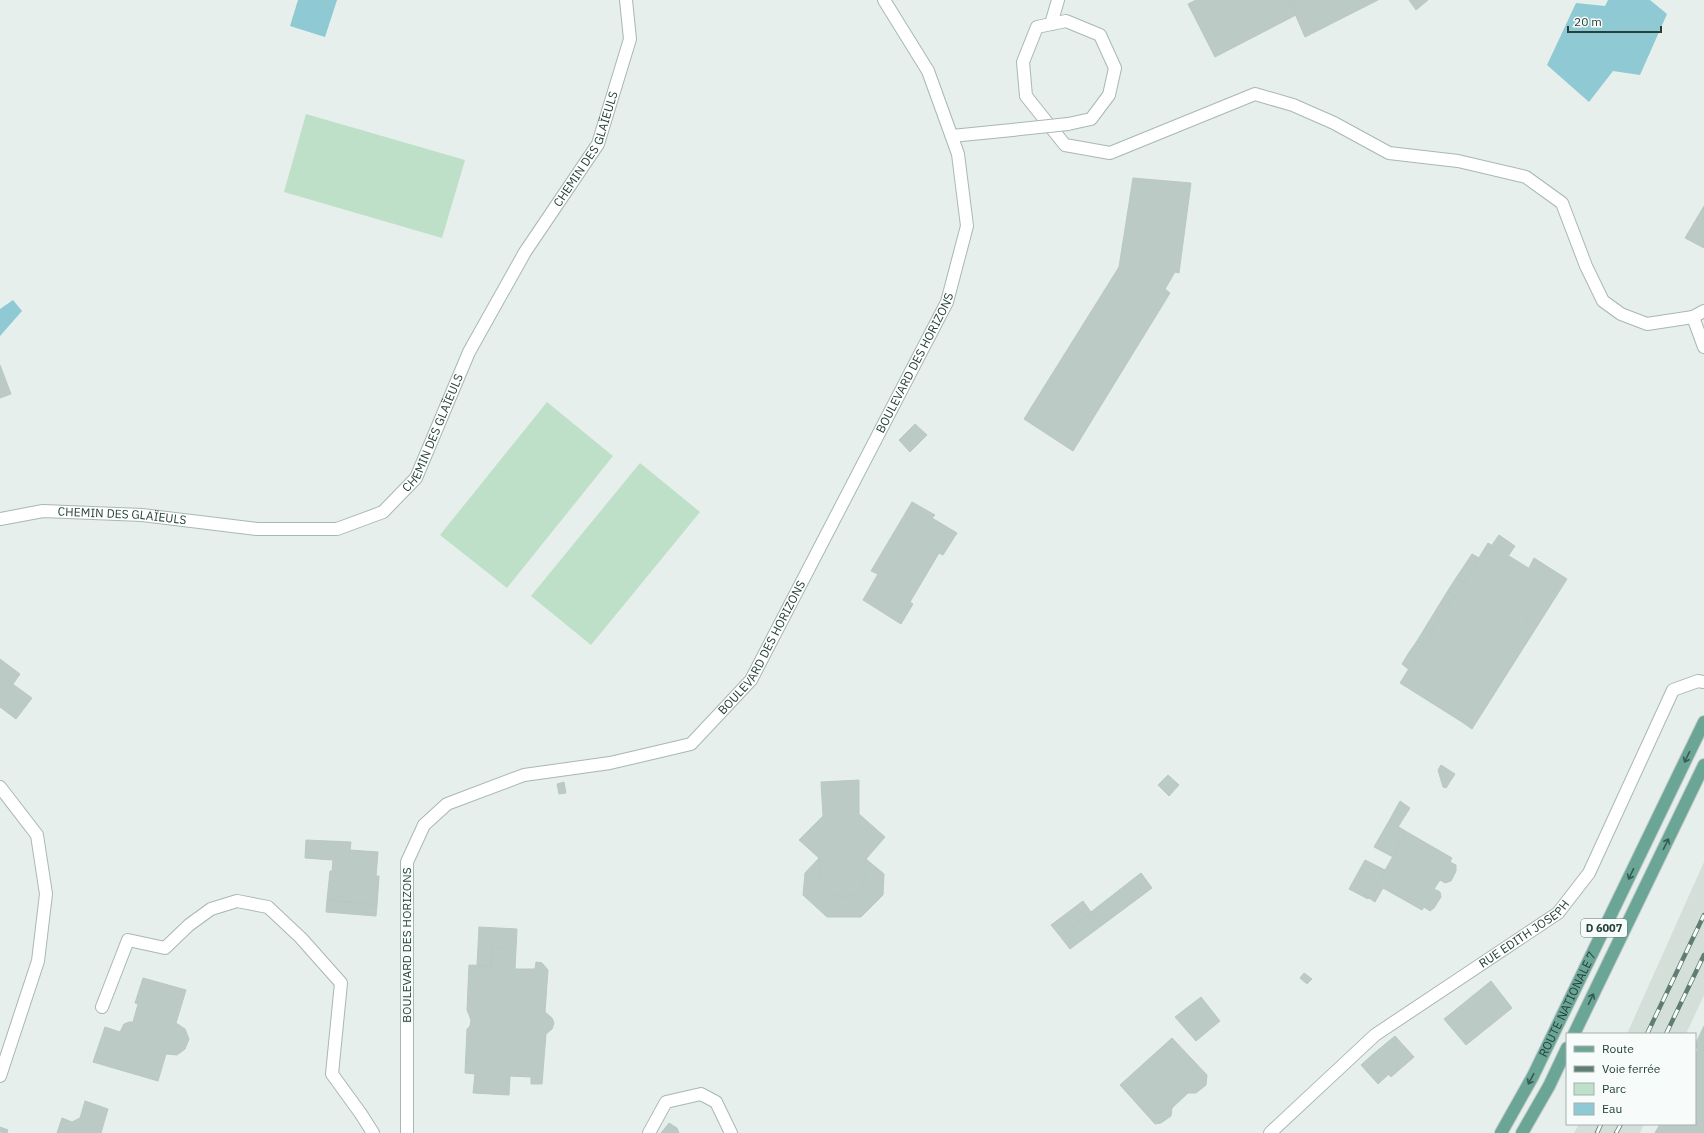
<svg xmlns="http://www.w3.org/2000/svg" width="1704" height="1133" viewBox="0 0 1704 1133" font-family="'IBM Plex Sans',sans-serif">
	<rect width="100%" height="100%" fill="#e6efeb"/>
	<g fill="#d4dfda">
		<polygon points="1704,862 1704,995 1686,1034 1627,1034"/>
		<polygon points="1579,1124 1644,1124 1640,1133 1574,1133"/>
	</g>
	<g fill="#bfe0c8">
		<polygon points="306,114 465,160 442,238 284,192"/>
		<polygon points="547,402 613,456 507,588 440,535"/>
		<polygon points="640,463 700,512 591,645 531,596"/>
	</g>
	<g fill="#8ec9d4">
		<polygon points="298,0 337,0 325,37 290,26"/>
		<polygon points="1608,0 1650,0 1667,14 1640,75 1613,71 1589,102 1547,65 1576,3 1605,6"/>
		<polygon points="13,300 22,311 0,336 0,309"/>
	</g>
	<g fill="#bbcac4" stroke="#b8c9c2">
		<polygon points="1196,0 1289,0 1296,15 1215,57 1188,4"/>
		<polygon points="1289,0 1378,0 1305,37"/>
		<polygon points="1409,0 1428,0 1416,10"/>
		<polygon points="1133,178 1191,183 1179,273 1175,272 1165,289 1170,293 1073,451 1024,419 1119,267"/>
		<polygon points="1704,206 1704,248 1685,238"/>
		<polygon points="0,365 11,394 0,398"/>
		<polygon points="915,424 927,435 910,452 899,440"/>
		<polygon points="912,502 935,515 932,518 957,533 943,555 939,553 910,602 913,604 901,624 863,600 878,574 871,571"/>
		<polygon points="1499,535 1515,546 1509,555 1492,545"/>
		<polygon points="1488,543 1551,582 1462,722 1400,683 1415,659 1408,654 1417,641 1424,645 1455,596 1447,592 1456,578 1464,582"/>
		<polygon points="1472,554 1479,558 1464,582 1456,578"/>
		<polygon points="1534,558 1567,579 1472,729 1462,722 1551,582 1529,568"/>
		<polygon points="1447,592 1455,596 1424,645 1417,641"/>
		<polygon points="1408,654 1415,659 1408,669 1402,664"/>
		<polygon points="0,659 20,674 13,684 0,675"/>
		<polygon points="0,675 32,698 16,719 0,707"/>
		<polygon points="1441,765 1455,774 1446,788 1443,787 1438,770"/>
		<polygon points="1168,775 1179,785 1169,796 1158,785"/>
		<polygon points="859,780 859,814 885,837 866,859 866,879 860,892 845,898 830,893 820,882 819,858 799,840 823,816 821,782"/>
		<polygon points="564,782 566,793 559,794 557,784"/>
		<polygon points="1400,801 1410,808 1398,827 1389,821"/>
		<polygon points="1389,821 1407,832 1393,857 1374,847"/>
		<polygon points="1407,832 1452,858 1450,862 1456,865 1456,871 1451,881 1445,883 1440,880 1434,889 1440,892 1441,897 1434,908 1430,911 1424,907 1422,910 1383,888 1375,902 1369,898"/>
		<polygon points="306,840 351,842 350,850 378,852 376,876 379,876 377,905 327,900 330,871 332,871 333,860 305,858"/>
		<polygon points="819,858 820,882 830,893 845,898 860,892 866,879 866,859 884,874 883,895 861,917 827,917 803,895 805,873"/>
		<polygon points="1365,860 1385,870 1368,899 1349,889"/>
		<polygon points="1141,873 1152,888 1144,894 1132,880"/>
		<polygon points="1132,880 1144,894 1101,926 1091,912"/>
		<polygon points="327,900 377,905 376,916 326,912"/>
		<polygon points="1083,901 1091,912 1060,936 1051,925"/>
		<polygon points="1091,912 1101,926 1070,949 1060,936"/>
		<polygon points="479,927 517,929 516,949 492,948 491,966 477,965"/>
		<polygon points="492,948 516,949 515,969 535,969 536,962 542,963 548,970 545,1012 552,1018 554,1023 552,1029 546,1034 542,1084 531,1084 531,1077 510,1076 509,1095 473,1093 475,1074 465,1073 467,1029 470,1026 471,1020 467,1010 469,965 491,966"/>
		<polygon points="1304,973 1312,979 1307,984 1300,978"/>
		<polygon points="143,978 186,990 176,1023 185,1029 189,1039 185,1049 177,1055 166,1054 158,1081 93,1062 105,1027 120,1032 124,1024 129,1022 133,1022 138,1004 135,1003"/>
		<polygon points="1491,981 1512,1008 1466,1045 1444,1019"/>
		<polygon points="1201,997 1220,1021 1196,1041 1175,1017"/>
		<polygon points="1704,1026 1704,1052 1696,1048 1695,1045"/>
		<polygon points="1395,1036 1414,1057 1391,1077 1372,1055"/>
		<polygon points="1172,1038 1207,1075 1206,1085 1196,1093 1188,1093 1183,1087 1166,1102 1172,1108 1171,1116 1161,1123 1155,1124 1120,1085"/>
		<polygon points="1698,1049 1704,1052 1704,1133 1655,1133 1660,1124 1695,1124 1695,1055"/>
		<polygon points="1372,1055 1389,1074 1378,1084 1361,1065"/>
		<polygon points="1183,1087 1188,1093 1172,1108 1166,1102"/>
		<polygon points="85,1101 108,1109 101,1133 57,1133 62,1118 72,1122 80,1118"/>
		<polygon points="669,1123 677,1128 679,1133 661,1133"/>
		<polygon points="0,1127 8,1130 7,1133 0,1132"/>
	</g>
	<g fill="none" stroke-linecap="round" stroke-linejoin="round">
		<defs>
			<g id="service">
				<polyline points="1051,24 1058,0"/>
				<polyline points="1068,124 1091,119 1109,95 1115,68 1100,35 1066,21 1037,27 1023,62 1026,96 1065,145 1110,153 1255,94 1293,105 1334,123 1389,153 1458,161 1526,177 1562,203 1586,266 1603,301 1621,314 1647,324 1693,317 1704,311"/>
				<polyline points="952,136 1012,130"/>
				<polyline points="1693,317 1704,347"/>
				<polyline points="102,1007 128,940 165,948 189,925 211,909 237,901 268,907 301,938 341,983 332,1074 361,1114 373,1133"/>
			</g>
			<g id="minor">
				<path id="s1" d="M0 519 43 511 142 515 257 529H337L383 512 416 478 469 352 525 252 598 144 630 39 626 0"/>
				<polyline points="0,787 37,835 46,894 38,961 0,1076"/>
				<path id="s2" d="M407 1133V862L424 825 447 804 524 775 610 763 691 744 751 680 947 302 967 226 958 154 928 71 884 0"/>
				<polyline points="649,1133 666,1102 701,1094 716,1102 731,1133"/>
				<path id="s3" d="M1270 1133 1375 1035 1558 913 1589 873 1673 690 1698 681 1704 682"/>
			</g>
			<g id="primary">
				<polyline points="1574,1034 1704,765"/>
				<path id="s4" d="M1501 1133 1533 1076 1704 722"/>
				<polyline points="1522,1133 1549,1086 1567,1048"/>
			</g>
		</defs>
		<use href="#service" stroke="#a8b8b2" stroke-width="14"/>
		<use href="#minor" stroke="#a8b8b2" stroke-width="14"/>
		<use href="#primary" stroke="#c2cac8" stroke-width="14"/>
		<use href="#service" stroke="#fff" stroke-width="12"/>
		<use href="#minor" stroke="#fff" stroke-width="12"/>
		<use href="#primary" stroke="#6aa596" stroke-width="12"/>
		<defs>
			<g id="rail">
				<polyline points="1647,1034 1704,915"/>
				<polyline points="1666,1034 1704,955"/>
				<polyline points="1597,1133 1601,1124"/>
				<polyline points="1616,1133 1621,1124"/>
			</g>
		</defs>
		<use href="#rail" stroke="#5f7d75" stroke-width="4.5"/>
		<use href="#rail" stroke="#f7fbf9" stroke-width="3" stroke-dasharray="9" stroke-linecap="butt"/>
		<defs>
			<polyline id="service-bridge" points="1012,130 1068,124"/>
		</defs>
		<use href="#service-bridge" stroke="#a8b8b2" stroke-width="14" stroke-linecap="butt"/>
		<use href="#service-bridge" stroke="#fff" stroke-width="12"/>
	</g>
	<defs><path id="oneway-shaft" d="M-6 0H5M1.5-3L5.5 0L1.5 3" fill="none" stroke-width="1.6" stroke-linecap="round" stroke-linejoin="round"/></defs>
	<g stroke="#365b51">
		<use href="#oneway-shaft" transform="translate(1687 757) rotate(116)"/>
		<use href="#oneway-shaft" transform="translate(1666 844) rotate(-64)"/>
		<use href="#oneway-shaft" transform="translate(1631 874) rotate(116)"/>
		<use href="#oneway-shaft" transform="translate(1591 999) rotate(-64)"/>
		<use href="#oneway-shaft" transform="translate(1531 1079) rotate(118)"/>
	</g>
	<g text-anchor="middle" stroke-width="3.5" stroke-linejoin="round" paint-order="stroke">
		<rect fill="#f7fbf9" stroke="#637a73" stroke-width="1" x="1581" y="919" width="46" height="18" rx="3"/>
		<g font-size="11" font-weight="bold" fill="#24423a">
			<text x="1604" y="932">D 6007</text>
		</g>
		<g font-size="12" fill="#24423a" stroke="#f7fbf9">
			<text dy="4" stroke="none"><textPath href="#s1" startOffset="807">CHEMIN DES GLAÏEULS</textPath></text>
			<text dy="4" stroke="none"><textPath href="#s2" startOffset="1040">BOULEVARD DES HORIZONS</textPath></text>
			<text dy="4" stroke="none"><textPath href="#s1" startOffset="483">CHEMIN DES GLAÏEULS</textPath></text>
			<text dy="4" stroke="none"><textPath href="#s1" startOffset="123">CHEMIN DES GLAÏEULS</textPath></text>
			<text dy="4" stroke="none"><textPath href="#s2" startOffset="716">BOULEVARD DES HORIZONS</textPath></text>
			<text dy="4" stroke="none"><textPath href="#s3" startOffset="324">RUE EDITH JOSEPH</textPath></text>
			<text transform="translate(407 945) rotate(-90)" y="4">BOULEVARD DES HORIZONS</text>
			<text dy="4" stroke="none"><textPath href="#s4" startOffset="145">ROUTE NATIONALE 7</textPath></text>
		</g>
	</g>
	<rect x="1566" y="1033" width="130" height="92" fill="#f7fbf9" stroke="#a3b1ad"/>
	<rect x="1574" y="1046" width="20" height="6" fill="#6aa596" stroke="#a3b1ad"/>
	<text x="1602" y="1053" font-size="12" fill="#24423a">Route</text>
	<rect x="1574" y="1066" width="20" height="6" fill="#5f7d75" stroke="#a3b1ad"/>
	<text x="1602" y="1073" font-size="12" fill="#24423a">Voie ferrée</text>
	<rect x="1574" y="1083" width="20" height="12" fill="#bfe0c8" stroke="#a3b1ad"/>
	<text x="1602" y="1093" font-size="12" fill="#24423a">Parc</text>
	<rect x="1574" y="1103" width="20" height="12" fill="#8ec9d4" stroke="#a3b1ad"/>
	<text x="1602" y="1113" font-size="12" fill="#24423a">Eau</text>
	<path d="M1568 26v6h93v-6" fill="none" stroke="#24423a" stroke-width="2"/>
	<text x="1574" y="26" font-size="12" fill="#24423a" stroke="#f7fbf9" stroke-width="3" paint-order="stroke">20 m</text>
</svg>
